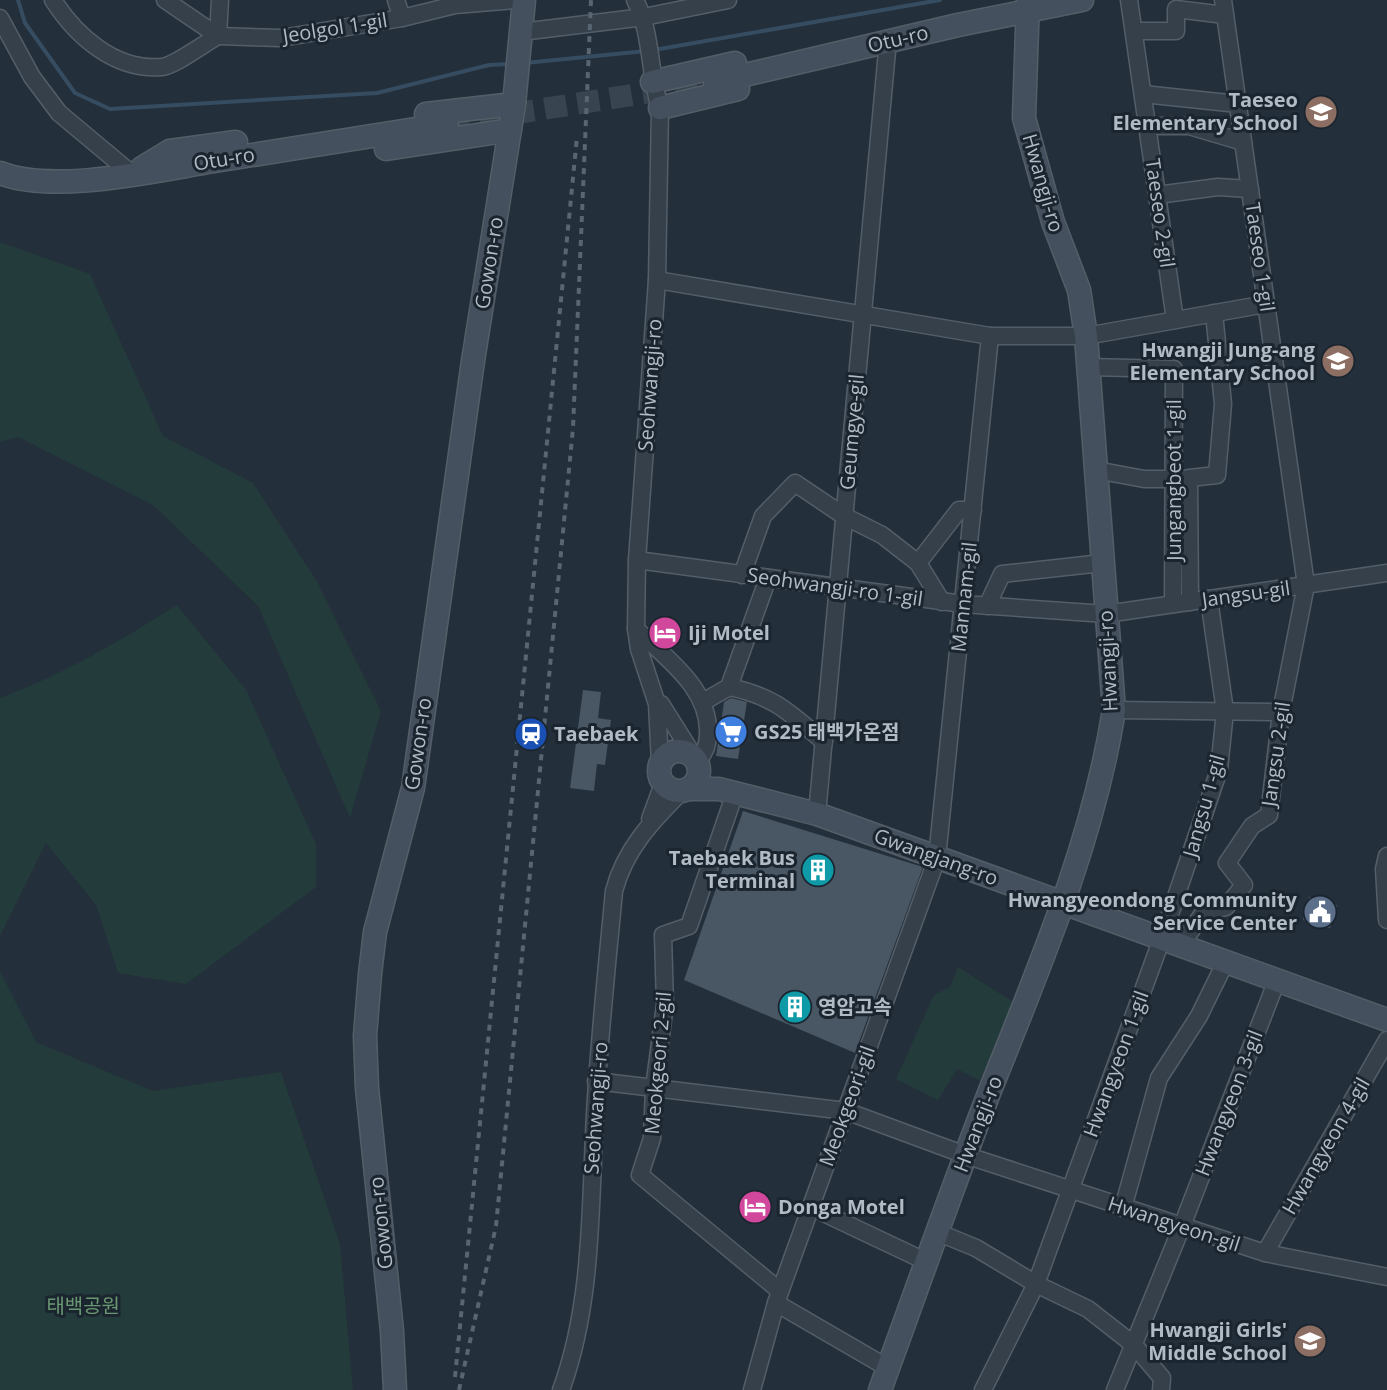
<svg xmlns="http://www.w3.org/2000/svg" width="1387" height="1390" viewBox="0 0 1387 1390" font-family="'Open Sans','Noto Sans KR',sans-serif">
	<rect width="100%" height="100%" fill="#232f3a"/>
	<g fill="#243b3b">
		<polygon points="0,242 90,274 163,436 253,483 316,580 381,711 350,818 258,606 153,505 18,437 0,442"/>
		<path d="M177 605 246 690 316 844V887L186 984 118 973 96 905 46 843 0 936V698C66 673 118 642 177 605Z"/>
		<polygon points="958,967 1013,1002 980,1081 957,1069 938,1100 896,1079 934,995 950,987"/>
		<polygon points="0,971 36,1042 153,1091 281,1072 340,1244 353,1390 0,1390"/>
	</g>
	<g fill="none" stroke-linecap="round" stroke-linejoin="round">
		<g stroke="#364c61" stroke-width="4">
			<polyline points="18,0 25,23 75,93 110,109 377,93 489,65 509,64"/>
			<polyline points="654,50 940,0"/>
			<polyline points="525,63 646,51"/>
		</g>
	</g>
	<g fill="#495663">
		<polygon points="583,690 601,692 598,718 611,720 605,765 597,764 594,791 570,788"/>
		<polygon points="731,698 747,702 738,759 716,756 724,702"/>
		<polygon points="743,811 923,867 855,1053 684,980"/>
		<polygon points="1309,897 1337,905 1330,928 1303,920"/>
	</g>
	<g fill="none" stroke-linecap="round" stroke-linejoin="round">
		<polyline stroke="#38444f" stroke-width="22" stroke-dasharray="22 11" stroke-linecap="butt" points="447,124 715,82"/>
		<defs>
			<g id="street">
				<path d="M53 0C76 36 115 71 162 67 174 66 205 43 218 36L220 0"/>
				<polyline points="165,0 218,36 281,38 402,18 455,5 515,0"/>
				<polyline points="396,0 402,18"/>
				<path d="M635 0C652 32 649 73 660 108L657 280 637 560 636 629 639 649 657 704 660 763"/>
				<polyline points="1129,0 1175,320"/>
				<polyline points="0,18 32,77 59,113 132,174"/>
				<polyline points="1134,31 1176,31 1176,9 1225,15"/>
				<polyline points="521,32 644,17 728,0"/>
				<polyline points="1143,94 1238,104"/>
				<polyline points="1147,126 1189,126 1243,142"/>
				<polyline points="1157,195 1218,187 1250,189"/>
				<polyline points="657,280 990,336 1086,336 1266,304"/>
				<polyline points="1088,367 1174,369 1173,604"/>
				<polyline points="1096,470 1144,479 1184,479"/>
				<polyline points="637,560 963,604 1106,614 1387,573"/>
				<polyline points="918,563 959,510 973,510"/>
				<polyline points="742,575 763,516 795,483 844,516 882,535 918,563 942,602"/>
				<polyline points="1190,602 1189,478 1217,475 1223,404 1214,313"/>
				<polyline points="987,606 1002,574 1102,563"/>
				<path d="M636 629C667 659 711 689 708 736 707 746 705 754 697 760"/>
				<polyline points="729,687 768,578"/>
				<path d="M703 702 729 687C774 696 790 713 824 742"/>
				<polyline points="661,704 693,755"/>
				<polyline points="1114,710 1281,712"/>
				<polyline points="735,793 689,926 663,935 665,1005 654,1088 652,1138 640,1175 780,1291"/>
				<polyline points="817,814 887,51"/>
				<polyline points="650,819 663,784"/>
				<polyline points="1387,856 1384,869 1387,920"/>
				<polyline points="1181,945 1204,912 1226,907 1244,885 1227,863 1252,826 1269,815 1281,712 1306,585 1223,0"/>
				<polyline points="596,1081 846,1111 965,1155 1265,1253 1387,1277"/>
				<polyline points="811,1207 927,1262"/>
				<polyline points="1123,1208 1159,1078 1199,1016 1226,961"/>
				<polyline points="937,1232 976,1248 1036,1284 1088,1309 1134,1345 1162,1378 1161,1390"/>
				<polyline points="1265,1253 1387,1040"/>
				<polyline points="776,1303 888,1368"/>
				<path d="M561 1390C593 1303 590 1206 595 1114 599 1040 607 966 614 891 625 849 652 821 682 791"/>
				<polyline points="752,1390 776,1303 937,858 990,336"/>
				<polyline points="983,1390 1036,1284 1162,938 1219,770 1225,711 1209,599"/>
				<polyline points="1115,1390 1182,1226 1277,980"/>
			</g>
			<g id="secondary">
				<polyline points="652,82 735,63"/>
				<polyline points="715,82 958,25 1082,0"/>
				<polyline points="660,108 738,89"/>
				<polyline points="426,114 514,104"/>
				<polyline points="386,149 510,130"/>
				<polyline points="142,168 170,151 236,142"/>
				<path d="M0 173C56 195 162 169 221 160 297 148 372 136 447 124"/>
				<circle cx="679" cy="771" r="20"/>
				<polyline points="689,789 719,789 817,814 1387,1020"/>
				<polyline points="395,1390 392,1331 367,1088 365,1036 370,974 375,932 413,788 473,361 514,104 524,0"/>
				<path d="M880 1390C917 1289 952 1188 991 1088 1040 965 1093 842 1114 710L1086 336 1079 290 1053 222 1024 118 1028 0"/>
			</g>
		</defs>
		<use href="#street" stroke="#545e68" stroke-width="19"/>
		<use href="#secondary" stroke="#545e68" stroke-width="25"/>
		<use href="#street" stroke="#36404b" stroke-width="16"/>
		<use href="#secondary" stroke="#44505e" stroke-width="22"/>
		<g stroke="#586572" stroke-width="4" stroke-dasharray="6 6" stroke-linecap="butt">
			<polyline points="455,1377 577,137"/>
			<polyline points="459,1390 496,1226 573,428 591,0"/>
		</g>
	</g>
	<defs>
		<symbol id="school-disc" viewBox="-11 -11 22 22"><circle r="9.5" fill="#8d6e63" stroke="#1b252f"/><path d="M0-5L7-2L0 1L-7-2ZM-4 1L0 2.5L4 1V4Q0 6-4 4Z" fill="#fff"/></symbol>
		<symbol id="hotel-disc" viewBox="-11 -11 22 22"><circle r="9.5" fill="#d1479c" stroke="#1b252f"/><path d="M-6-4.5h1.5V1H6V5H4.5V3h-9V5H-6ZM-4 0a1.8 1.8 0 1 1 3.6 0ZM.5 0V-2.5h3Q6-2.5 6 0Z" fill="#fff"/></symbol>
		<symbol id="supermarket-disc" viewBox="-11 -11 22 22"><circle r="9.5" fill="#3f7fe0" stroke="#1b252f"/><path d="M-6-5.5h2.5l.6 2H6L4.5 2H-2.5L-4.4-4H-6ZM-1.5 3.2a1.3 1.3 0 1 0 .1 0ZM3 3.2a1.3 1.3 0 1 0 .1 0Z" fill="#fff"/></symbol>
		<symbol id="station-disc" viewBox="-11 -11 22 22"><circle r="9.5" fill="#1a4fb4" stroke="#1b252f"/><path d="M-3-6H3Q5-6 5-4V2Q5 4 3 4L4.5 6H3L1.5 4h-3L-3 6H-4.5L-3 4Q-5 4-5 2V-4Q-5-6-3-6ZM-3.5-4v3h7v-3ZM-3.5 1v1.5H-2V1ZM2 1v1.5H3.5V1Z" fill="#fff"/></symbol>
		<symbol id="building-disc" viewBox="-11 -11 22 22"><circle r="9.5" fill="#0f9aa8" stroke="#1b252f"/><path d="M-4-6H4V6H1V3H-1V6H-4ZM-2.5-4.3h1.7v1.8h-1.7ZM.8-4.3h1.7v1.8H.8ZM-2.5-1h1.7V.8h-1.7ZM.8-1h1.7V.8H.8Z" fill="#fff"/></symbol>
		<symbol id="civic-disc" viewBox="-11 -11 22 22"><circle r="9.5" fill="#5c6f8a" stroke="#1b252f"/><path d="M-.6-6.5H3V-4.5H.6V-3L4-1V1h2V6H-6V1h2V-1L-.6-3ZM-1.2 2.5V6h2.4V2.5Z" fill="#fff"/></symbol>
	</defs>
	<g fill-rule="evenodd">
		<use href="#school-disc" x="1302" y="93" width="38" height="38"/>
		<use href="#school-disc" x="1319" y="342" width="38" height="38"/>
		<use href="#hotel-disc" x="646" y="614" width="38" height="38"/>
		<use href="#supermarket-disc" x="712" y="713" width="38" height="38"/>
		<use href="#station-disc" x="512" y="715" width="38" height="38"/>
		<use href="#building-disc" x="799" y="851" width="38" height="38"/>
		<use href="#civic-disc" x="1301" y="893" width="38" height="38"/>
		<use href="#building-disc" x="776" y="988" width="38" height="38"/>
		<use href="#hotel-disc" x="736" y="1188" width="38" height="38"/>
		<use href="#school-disc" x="1291" y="1322" width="38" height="38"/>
	</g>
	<g text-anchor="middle" stroke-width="6" stroke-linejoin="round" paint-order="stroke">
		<g font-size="20" fill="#b1bbc6" stroke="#1b252f">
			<text transform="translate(335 28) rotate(-9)" y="7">Jeolgol 1-gil</text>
			<text transform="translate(898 39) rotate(-13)" y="7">Otu-ro</text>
			<text transform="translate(224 159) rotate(-9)" y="7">Otu-ro</text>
			<text transform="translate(1043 183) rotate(74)" y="7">Hwangji-ro</text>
			<text transform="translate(1160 213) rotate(82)" y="7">Taeseo 2-gil</text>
			<text transform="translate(1260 257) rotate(82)" y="7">Taeseo 1-gil</text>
			<text transform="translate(489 263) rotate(-81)" y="7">Gowon-ro</text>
			<text transform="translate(650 385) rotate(-86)" y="7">Seohwangji-ro</text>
			<text transform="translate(852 432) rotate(-85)" y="7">Geumgye-gil</text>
			<text transform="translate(1174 480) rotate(-90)" y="7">Jungangbeot 1-gil</text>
			<text transform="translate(835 587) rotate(8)" y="7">Seohwangji-ro 1-gil</text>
			<text transform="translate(1246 594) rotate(-8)" y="7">Jangsu-gil</text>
			<text transform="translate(964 597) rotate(-84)" y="7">Mannam-gil</text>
			<text transform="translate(1108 661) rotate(-93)" y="7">Hwangji-ro</text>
			<text transform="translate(418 744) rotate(-82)" y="7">Gowon-ro</text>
			<text transform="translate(1276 754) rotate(-82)" y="7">Jangsu 2-gil</text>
			<text transform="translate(1204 806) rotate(-74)" y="7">Jangsu 1-gil</text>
			<text transform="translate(936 857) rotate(20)" y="7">Gwangjang-ro</text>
			<text transform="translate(658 1063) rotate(-85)" y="7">Meokgeori 2-gil</text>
			<text transform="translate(1116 1064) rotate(-70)" y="7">Hwangyeon 1-gil</text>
			<text transform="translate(1229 1103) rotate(-69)" y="7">Hwangyeon 3-gil</text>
			<text transform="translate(847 1106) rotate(-70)" y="7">Meokgeori-gil</text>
			<text transform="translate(596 1108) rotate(-86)" y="7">Seohwangji-ro</text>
			<text transform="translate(978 1124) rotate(-69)" y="7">Hwangji-ro</text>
			<text transform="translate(1326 1146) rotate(-60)" y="7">Hwangyeon 4-gil</text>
			<text transform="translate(381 1223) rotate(-96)" y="7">Gowon-ro</text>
			<text transform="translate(1174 1224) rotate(18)" y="7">Hwangyeon-gil</text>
		</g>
		<g font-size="20" font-weight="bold" fill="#b1bbc6" stroke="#1b252f" text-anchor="end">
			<text x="1298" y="107">Taeseo<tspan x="1298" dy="23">Elementary School</tspan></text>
			<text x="1315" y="357">Hwangji Jung-ang<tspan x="1315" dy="23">Elementary School</tspan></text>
			<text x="688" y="640" text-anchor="start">Iji Motel</text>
			<text x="754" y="739" text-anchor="start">GS25 태백가온점</text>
			<text x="554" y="741" text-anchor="start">Taebaek</text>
			<text x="795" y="865">Taebaek Bus<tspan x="795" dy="23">Terminal</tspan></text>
			<text x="1297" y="907">Hwangyeondong Community<tspan x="1297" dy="23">Service Center</tspan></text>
			<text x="818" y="1014" text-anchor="start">영암고속</text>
			<text x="778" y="1214" text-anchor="start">Donga Motel</text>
			<text x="1287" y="1337">Hwangji Girls'<tspan x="1287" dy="23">Middle School</tspan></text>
		</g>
		<g font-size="20" fill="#699770" stroke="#1b252f">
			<text x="83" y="1313">태백공원</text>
		</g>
	</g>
</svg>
